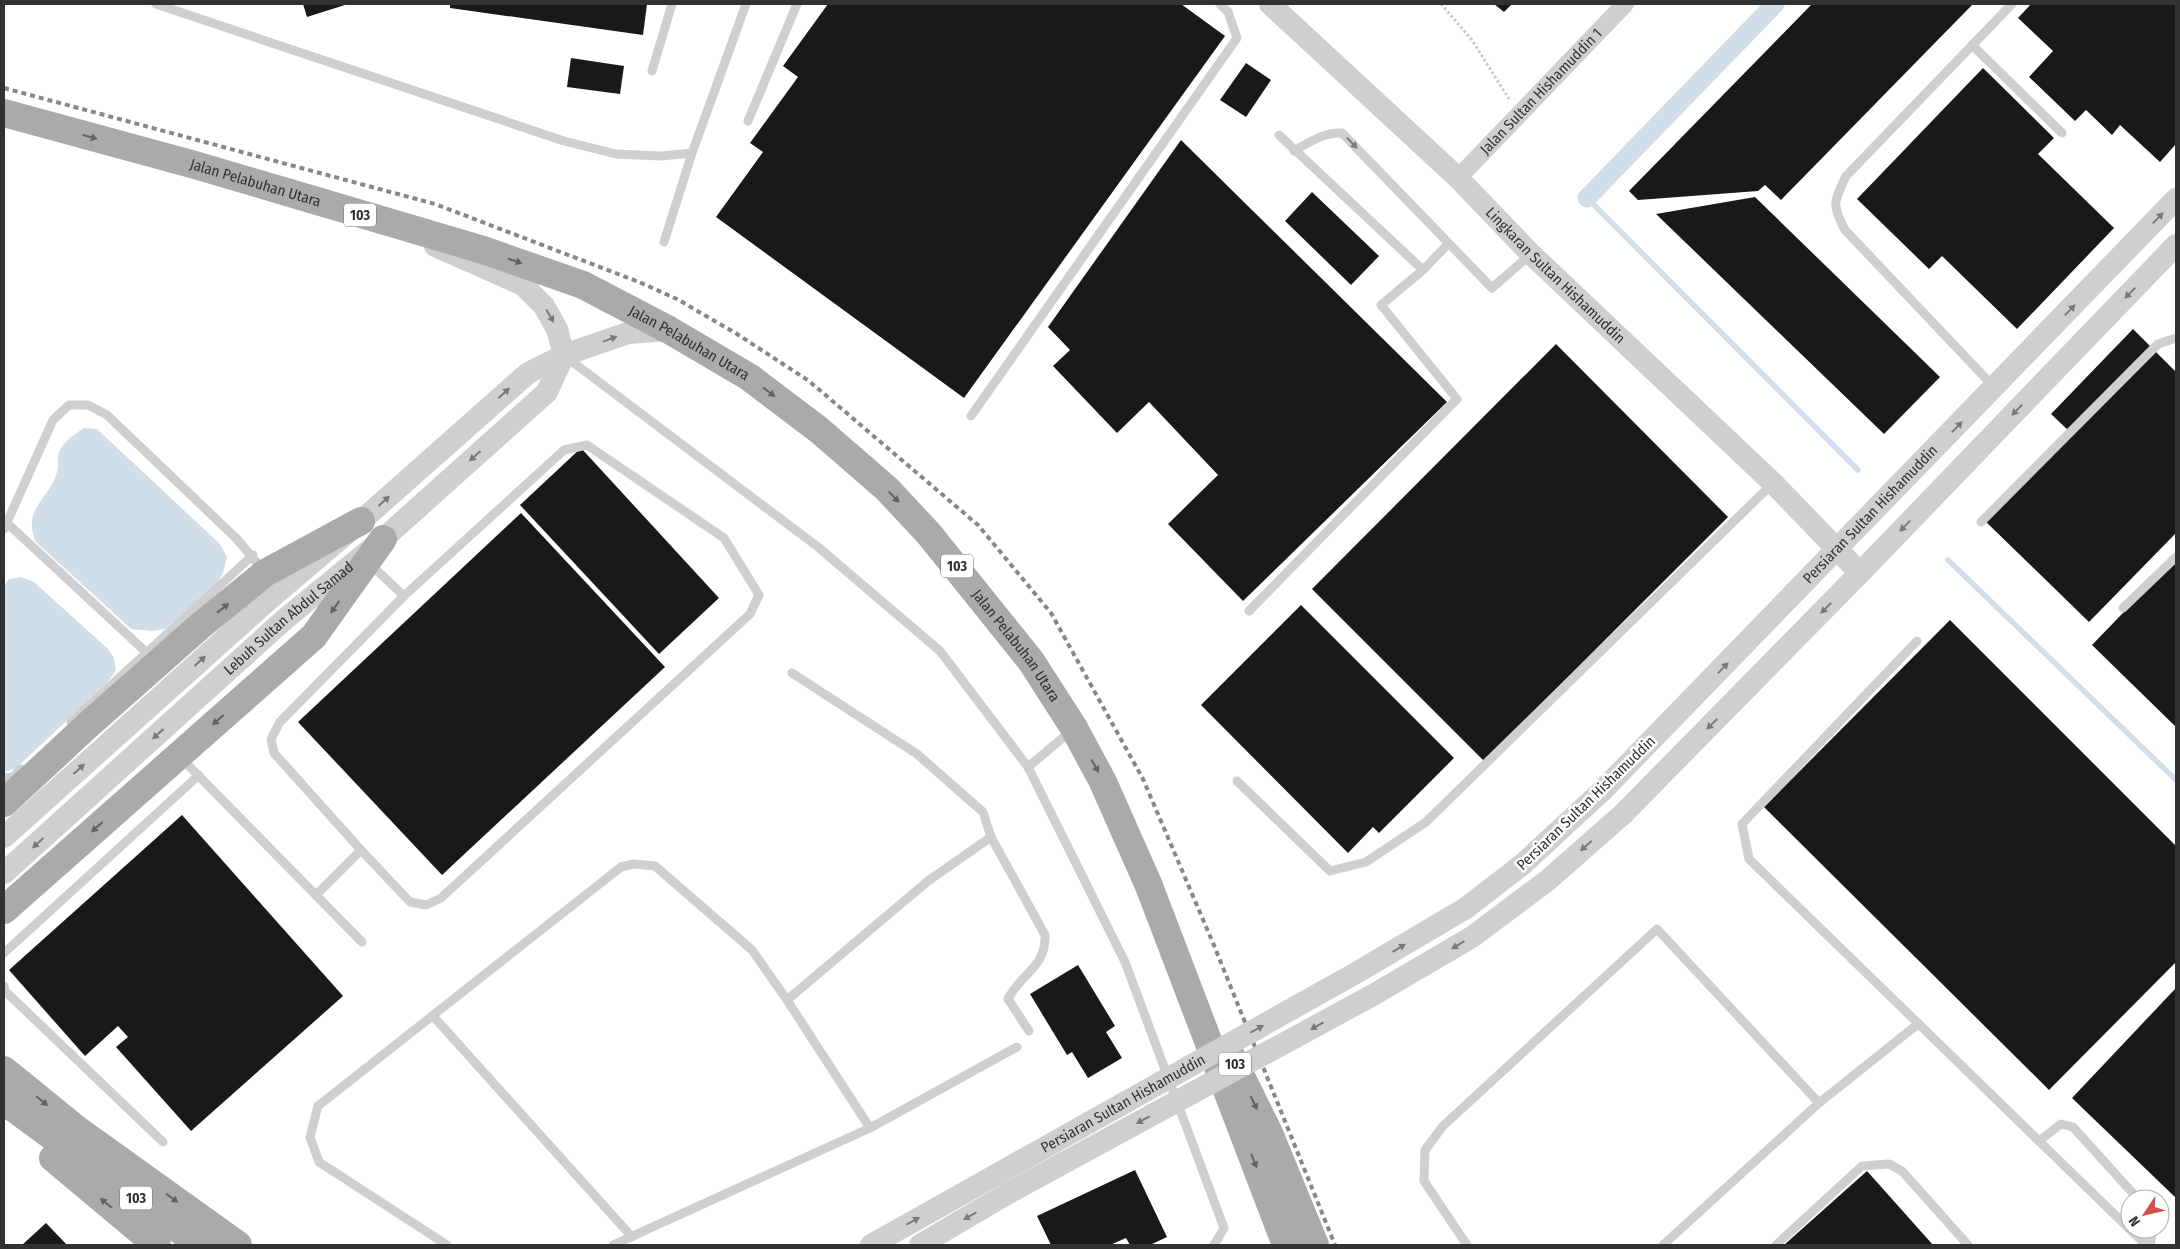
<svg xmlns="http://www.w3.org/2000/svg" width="2180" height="1249" viewBox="0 0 2180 1249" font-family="'Fira Sans Condensed',sans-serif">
	<rect width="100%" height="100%" fill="#fff"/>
	<g fill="#d1deea">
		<path d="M84 428 97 429 220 544 227 557 223 573 215 587 165 629 152 631 131 629 36 542C21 509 50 499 57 472 59 466 57 458 59 452 63 442 75 434 84 428Z"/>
		<polygon points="21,577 34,582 108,649 114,658 116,670 107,683 15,769 4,772 4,586 9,579"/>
	</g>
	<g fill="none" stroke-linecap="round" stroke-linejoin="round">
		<g stroke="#d1deea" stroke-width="5.5">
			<polyline points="1587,198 1858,470"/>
			<polyline points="1948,560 2176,780"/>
		</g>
		<polyline stroke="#d1deea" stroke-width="19" points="1587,198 1775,4"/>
	</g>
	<g fill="#191919">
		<polygon points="303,4 348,4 307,17"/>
		<polygon points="450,4 647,4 643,35 450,8"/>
		<polygon points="828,4 1181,4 1225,36 964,398 716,217 763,152 750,143 798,77 783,66"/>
		<polygon points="1494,4 1512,4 1504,12"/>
		<polygon points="1812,4 1973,4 1781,200 1765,185 1758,191 1638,200 1629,191"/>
		<polygon points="2031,4 2176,4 2176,144 2160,162 2120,125 2112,135 2086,110 2075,121 2029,77 2053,51 2018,18"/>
		<polygon points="571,58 624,66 620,94 567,87"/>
		<polygon points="1246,63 1271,80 1246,117 1220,100"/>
		<polygon points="1983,68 2054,138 2038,154 2114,228 2017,329 1942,256 1929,269 1857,199"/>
		<polygon points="1181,140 1447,402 1243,601 1168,524 1218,475 1149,402 1117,433 1053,366 1070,350 1048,327"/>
		<polygon points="1312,192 1379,256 1351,285 1285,221"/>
		<polygon points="1755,197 1940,377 1884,434 1656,214"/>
		<polygon points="2133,329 2176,372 2176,533 2089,622 1983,519 2069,431 2051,414"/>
		<polygon points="1556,344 1728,517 1484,761 1312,589"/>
		<polygon points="581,448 719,598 659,654 520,505"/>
		<polygon points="521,513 665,667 442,875 298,722"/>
		<polygon points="2176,558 2176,727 2092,645"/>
		<polygon points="1301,605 1454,758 1379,833 1373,827 1348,853 1201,705"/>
		<polygon points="1950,620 2176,846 2176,962 2049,1090 1764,807"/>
		<polygon points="182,815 343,996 191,1131 116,1047 128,1037 118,1026 85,1056 9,970"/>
		<polygon points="1078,965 1115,1026 1106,1032 1122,1058 1088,1078 1072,1052 1067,1055 1030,994"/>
		<polygon points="2176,988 2176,1198 2072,1098"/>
		<polygon points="1135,1170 1167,1237 1150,1245 1130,1245 1126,1238 1110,1245 1051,1245 1037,1216"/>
		<polygon points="1867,1171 1933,1245 1784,1245"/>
		<polygon points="46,1223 67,1245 22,1245"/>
	</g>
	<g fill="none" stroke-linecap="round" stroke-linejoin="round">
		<polyline stroke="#c9c9c9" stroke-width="3" stroke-dasharray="2.5 2.5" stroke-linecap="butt" points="1441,4 1472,40 1509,99"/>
		<g stroke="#cfcfcf" stroke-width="9">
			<polyline points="156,4 564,141 616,154 661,156 692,153 746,4"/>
			<polyline points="1972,45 2062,133"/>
			<polyline points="652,71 672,4"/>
			<polyline points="748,121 797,4"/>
			<polyline points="1279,135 1423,270"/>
			<path d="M1294 151C1310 142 1324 132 1342 133L1492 288 1531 254"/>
			<polyline points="664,242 692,153"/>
			<polyline points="566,357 818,547 940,651 1028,767 1125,962 1224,1228 1214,1245"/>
			<path d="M1994 387 1845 230C1831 204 1834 202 1846 176L2012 4"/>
			<polyline points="971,416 1237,38 1228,12 1220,4"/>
			<polygon points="587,445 724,538 759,595 750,614 441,898 426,905 410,902 361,850 274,753 271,739 280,722 404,596 564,450"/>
			<polyline points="1981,522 2158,344 2176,338"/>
			<polyline points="7,523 146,652"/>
			<polyline points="4,529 53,420 69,405 88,405 107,415 237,539 263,570"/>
			<polyline points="369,563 404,596"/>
			<polyline points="2123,608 2176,557"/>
			<polyline points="1249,611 1457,399 1381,305 1423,270 1448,244"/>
			<polyline points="1917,641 1742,824 1749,859 2146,1245"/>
			<polyline points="792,673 917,754 983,812 991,837"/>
			<polyline points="71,722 253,555"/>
			<polyline points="180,757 362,942"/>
			<polyline points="1028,767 1072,730"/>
			<polyline points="4,778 13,777 21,769"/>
			<polyline points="1237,781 1330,871 1366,862 1426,822 1772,484"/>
			<polyline points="316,895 361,850"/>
			<polyline points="4,953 199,775"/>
			<polyline points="4,986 5,991 163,1142"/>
			<path d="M787 1000 928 881 991 837 1045 935C1046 968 1021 973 1008 999L1029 1031"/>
			<polyline points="433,1016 632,1237"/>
			<polyline points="2039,1141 2061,1124 2073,1127 2138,1199"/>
			<polyline points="447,1245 319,1162 310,1137 318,1106 621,867 634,864 655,866 752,950 787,1000 870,1128"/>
			<polyline points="613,1245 870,1128 1017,1047"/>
			<polyline points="1467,1245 1424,1181 1425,1150 1443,1126 1657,929 1819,1103 1918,1024"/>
			<polyline points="1663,1245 1819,1103"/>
			<polyline points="1776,1245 1862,1166 1889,1164 1902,1171 1968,1245"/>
			<polyline points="2150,1245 2153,1229"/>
		</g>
		<path stroke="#cfcfcf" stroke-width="18" id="s1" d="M1458 178 1625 4"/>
		<g stroke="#cfcfcf" stroke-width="22">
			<path id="s2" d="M1270 4 1458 178 1531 254 1773 483 1860 573"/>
			<path id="s3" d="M1603 790 2176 199"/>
			<polyline points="1623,814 1860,573 2176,245"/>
			<polyline points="4,837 267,601 361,521 528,373 564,355 628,333 669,330"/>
			<path id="s4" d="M4 873 285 619 383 539 547 392 564 355 557 329 544 306 523 285 435 246"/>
			<polyline points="871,1245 1001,1172"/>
			<polyline points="920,1245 1012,1191"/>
		</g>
		<g stroke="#aaa" stroke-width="28">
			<path id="s5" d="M4 113 195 165 483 250 583 285 669 330 749 377 819 430 887 489 929 534 1031 661 1074 728 1103 782 1149 886 1286 1245"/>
			<polyline points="4,803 88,725 200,626 265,573 361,521"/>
			<polyline points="4,910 314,636 383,539"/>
			<polyline points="1228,1050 1269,1133 1315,1245"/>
			<polyline points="4,1070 79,1131 238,1245"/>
			<polyline points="4,1101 200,1245"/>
			<polyline points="53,1158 157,1245"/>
		</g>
		<polyline stroke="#878787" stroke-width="4" stroke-dasharray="5 4" stroke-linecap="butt" points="4,88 435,204 639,282 677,299 737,334 809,381 978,525 1051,613 1143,779 1213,943 1335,1245"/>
		<g stroke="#cfcfcf" stroke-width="22">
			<path id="s6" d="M1001 1172 1356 973 1466 908 1523 864 1603 790"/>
			<polyline points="1012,1191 1373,995 1472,937 1548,880 1623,814"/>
		</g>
	</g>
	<defs><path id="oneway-solid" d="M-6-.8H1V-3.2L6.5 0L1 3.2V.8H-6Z" transform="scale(1.25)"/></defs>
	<g fill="#626262">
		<use href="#oneway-solid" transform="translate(90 137) rotate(15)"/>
		<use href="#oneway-solid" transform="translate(515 261) rotate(19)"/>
		<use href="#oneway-solid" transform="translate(769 392) rotate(37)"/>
		<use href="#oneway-solid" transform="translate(894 497) rotate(46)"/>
		<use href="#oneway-solid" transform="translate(335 607) rotate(125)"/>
		<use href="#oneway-solid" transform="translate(223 608) rotate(-38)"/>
		<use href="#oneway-solid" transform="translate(218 720) rotate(139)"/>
		<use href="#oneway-solid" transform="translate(1095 766) rotate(61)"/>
		<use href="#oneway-solid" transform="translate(97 827) rotate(138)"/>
		<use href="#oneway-solid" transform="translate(42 1101) rotate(39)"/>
		<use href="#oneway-solid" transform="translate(1254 1103) rotate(64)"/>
		<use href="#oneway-solid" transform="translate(1254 1161) rotate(69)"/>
		<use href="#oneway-solid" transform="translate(172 1198) rotate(36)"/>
		<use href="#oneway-solid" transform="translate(106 1203) rotate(-140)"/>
	</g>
	<g fill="#797979">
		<use href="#oneway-solid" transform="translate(1352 143) rotate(46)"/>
		<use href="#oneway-solid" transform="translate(2158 218) rotate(-46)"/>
		<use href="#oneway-solid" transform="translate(2130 293) rotate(134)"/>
		<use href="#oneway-solid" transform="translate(2070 310) rotate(-46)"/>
		<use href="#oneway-solid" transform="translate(550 316) rotate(60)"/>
		<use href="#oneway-solid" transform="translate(610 339) rotate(-20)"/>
		<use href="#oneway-solid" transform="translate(504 393) rotate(-42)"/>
		<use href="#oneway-solid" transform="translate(2017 410) rotate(134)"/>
		<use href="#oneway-solid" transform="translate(1957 427) rotate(-46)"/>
		<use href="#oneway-solid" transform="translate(475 456) rotate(138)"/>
		<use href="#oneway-solid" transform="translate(384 501) rotate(-42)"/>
		<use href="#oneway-solid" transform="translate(1905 526) rotate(134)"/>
		<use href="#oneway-solid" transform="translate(1826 608) rotate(135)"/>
		<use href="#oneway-solid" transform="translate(200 661) rotate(-42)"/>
		<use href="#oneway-solid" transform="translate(1723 668) rotate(-46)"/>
		<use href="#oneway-solid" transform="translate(1712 724) rotate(135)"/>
		<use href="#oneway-solid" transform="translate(158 734) rotate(138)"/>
		<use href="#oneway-solid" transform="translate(79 769) rotate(-42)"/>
		<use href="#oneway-solid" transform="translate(38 843) rotate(138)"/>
		<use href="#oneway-solid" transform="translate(1586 846) rotate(139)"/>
		<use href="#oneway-solid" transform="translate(1458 945) rotate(149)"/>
		<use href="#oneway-solid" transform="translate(1399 948) rotate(-31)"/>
		<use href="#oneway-solid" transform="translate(1317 1026) rotate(151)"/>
		<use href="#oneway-solid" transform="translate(1257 1029) rotate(-29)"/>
		<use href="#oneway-solid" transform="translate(1143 1120) rotate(151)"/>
		<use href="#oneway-solid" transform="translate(970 1216) rotate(150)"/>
		<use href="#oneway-solid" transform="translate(913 1221) rotate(-29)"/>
	</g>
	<g text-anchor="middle" stroke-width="5" stroke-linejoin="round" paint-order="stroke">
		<g fill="#fff" stroke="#707070" stroke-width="1">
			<rect x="344" y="203.5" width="32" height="23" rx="4"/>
			<rect x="941" y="554.5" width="32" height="23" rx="4"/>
			<rect x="1219" y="1052.5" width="32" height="23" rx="4"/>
			<rect x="120" y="1186.5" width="32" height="23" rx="4"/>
		</g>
		<g font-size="14" font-weight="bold" fill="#323232">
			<text x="360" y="220">103</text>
			<text x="957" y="571">103</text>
			<text x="1235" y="1069">103</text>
			<text x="136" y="1203">103</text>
		</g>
		<g font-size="15" fill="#323232" stroke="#fff">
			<text dy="5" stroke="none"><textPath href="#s1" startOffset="120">Jalan Sultan Hishamuddin 1</textPath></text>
			<text dy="5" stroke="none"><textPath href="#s5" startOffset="261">Jalan Pelabuhan Utara</textPath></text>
			<text dy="5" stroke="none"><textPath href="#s2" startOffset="394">Lingkaran Sultan Hishamuddin</textPath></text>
			<text dy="5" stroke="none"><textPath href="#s5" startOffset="725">Jalan Pelabuhan Utara</textPath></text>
			<text dy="5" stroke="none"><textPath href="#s3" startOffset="384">Persiaran Sultan Hishamuddin</textPath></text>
			<text dy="5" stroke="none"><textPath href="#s4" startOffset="382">Lebuh Sultan Abdul Samad</textPath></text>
			<text dy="5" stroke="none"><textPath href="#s5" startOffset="1175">Jalan Pelabuhan Utara</textPath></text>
			<text transform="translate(1586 803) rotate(-44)" y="5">Persiaran Sultan Hishamuddin</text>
			<text dy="5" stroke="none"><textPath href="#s6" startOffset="140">Persiaran Sultan Hishamuddin</textPath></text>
		</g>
	</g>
	<rect width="2180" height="1249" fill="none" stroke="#323232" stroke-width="10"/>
	<g transform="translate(2145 1214) rotate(235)"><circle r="24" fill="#ffffff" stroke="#adadad"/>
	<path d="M0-4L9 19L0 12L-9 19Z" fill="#d34e4a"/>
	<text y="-8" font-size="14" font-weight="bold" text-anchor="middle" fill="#323232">N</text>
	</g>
</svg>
